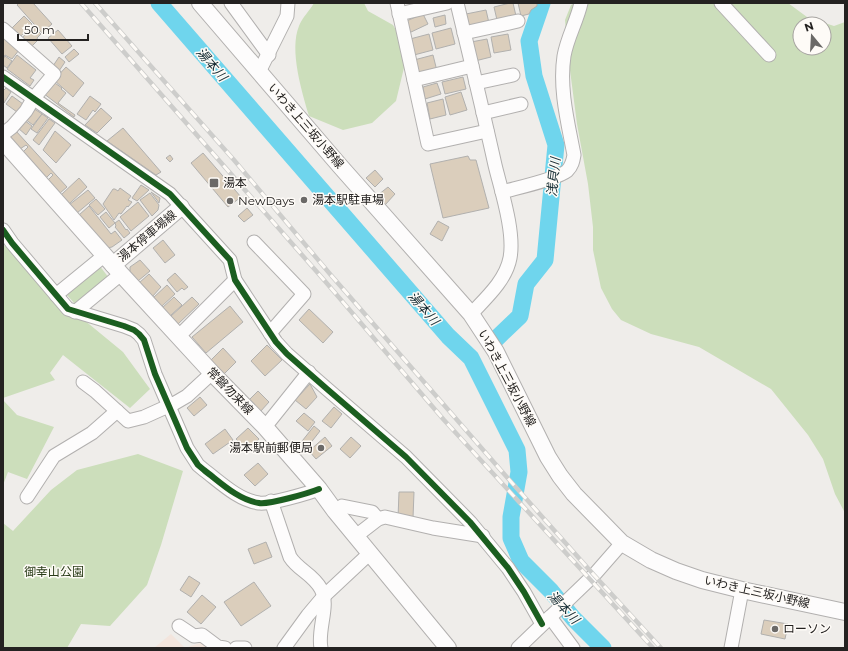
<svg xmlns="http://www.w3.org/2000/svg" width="848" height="651" viewBox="0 0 848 651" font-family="Montserrat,'Noto Sans JP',sans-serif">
	<rect width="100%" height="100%" fill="#efedea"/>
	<polygon fill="#f3e5dd" points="171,634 185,648 203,642 212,648 154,648"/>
	<g fill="#ccdebb" fill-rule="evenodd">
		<path d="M314 3H364L368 11 393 25 408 51 396 101 372 123 343 130 309 116C302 92 289 50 299 26 302 18 310 10 314 3Z"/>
		<path d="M575 3H788L807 17 834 26 845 22V513L835 494 823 459 808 435 771 389 699 347 651 334 621 320 612 309 601 288 593 250V227L588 184 577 124 568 55 565 20 571 5ZM800 24H824V48H800Z"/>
		<polygon points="3,244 61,301 123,352 150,389 130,408 63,355 50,373 55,380 3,398"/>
		<polygon points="99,265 109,278 76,305 65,293"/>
		<polygon points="3,400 17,415 54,427 27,479 8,472 3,485"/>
		<polygon points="138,454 183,471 161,545 147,585 110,626 81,624 67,648 3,648 3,523 13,531 51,490 77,470"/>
	</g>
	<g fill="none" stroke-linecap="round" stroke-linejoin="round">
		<g stroke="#6fd5ed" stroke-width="17">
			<polyline points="159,3 448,336 471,358 517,450 519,472 511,517 511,538 521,561 551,591 573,618 603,648"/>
			<polyline points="496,339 520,316 526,284 545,260 556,145 534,76 529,41 542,3"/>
		</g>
	</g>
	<g fill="#dbcebc" stroke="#b1b0ae">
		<polygon points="19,3 33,3 52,24 42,33 17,5"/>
		<polygon points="510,3 513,3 516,16 497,20 494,7"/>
		<polygon points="518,3 537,3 537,6 531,10 529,14 521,16"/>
		<polygon points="486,10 489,23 468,27 466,14"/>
		<polygon points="423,14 428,24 409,33 404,22"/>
		<polygon points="445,15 446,24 435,27 433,18"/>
		<polygon points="24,16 32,24 20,37 11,29"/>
		<polygon points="33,26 41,34 37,38 38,40 31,47 21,39"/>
		<polygon points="451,28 455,44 436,49 432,33"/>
		<polygon points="58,30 72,46 62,54 48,38"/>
		<polygon points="429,34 433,50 414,55 410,39"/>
		<polygon points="508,34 511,50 494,53 491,37"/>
		<polygon points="5,37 19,50 12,59 5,55 3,58 3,39"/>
		<polygon points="487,39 491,57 475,61 471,42"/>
		<polygon points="74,49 79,54 69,62 65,57"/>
		<polygon points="17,55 36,70 30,78 34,80 30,86 7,69"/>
		<polygon points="433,55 437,71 418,76 414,60"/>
		<polygon points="5,56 12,61 7,68 3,65 3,59"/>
		<polygon points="59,57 65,62 59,71 53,66"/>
		<polygon points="66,67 84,83 73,97 54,80"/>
		<polygon points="463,77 466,89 445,94 442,82"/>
		<polygon points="52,81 62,88 61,89 66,93 58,103 75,115 74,117 43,93"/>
		<polygon points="437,83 441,94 425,99 423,87"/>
		<polygon points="6,88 11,92 4,103 3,91"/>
		<polygon points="461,92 467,110 450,115 445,97"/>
		<polygon points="12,96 23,104 17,112 6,104"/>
		<polygon points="90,96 101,104 95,112 93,110 86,120 77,114"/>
		<polygon points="443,99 446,115 430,119 427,103"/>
		<polygon points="33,108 42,114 33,125 25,119"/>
		<polygon points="101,108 112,118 97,133 85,125"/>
		<polygon points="42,114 48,118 37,133 31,129"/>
		<polygon points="49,119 55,123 39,145 33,140"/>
		<polygon points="24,120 32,126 26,135 18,128"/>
		<polygon points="123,128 161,172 156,175 107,141"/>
		<polygon points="16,131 67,187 60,193 48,180 53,175 51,173 46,178 23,152 28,147 26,145 20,149 9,137"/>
		<polygon points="55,131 71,145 56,163 43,150"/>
		<polygon points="203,153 241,197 228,207 191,163"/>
		<polygon points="170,155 173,159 170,162 166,158"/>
		<polygon points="468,156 470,160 476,160 489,208 443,218 430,164"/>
		<polygon points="375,170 383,179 375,187 366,178"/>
		<polygon points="79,178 87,187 69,204 61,195"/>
		<polygon points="141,185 149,190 137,201 132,198"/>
		<polygon points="388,187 395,194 385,205 378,195"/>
		<polygon points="120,188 131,196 128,200 132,202 128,207 127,206 121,214 119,213 114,220 103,204 113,189 115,189 118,191"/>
		<polygon points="88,190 95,198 77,213 69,205"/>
		<polygon points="151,192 160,198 159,203"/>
		<polygon points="150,193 159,205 158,210 152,216 140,200"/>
		<polygon points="96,199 105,209 98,215 89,205"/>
		<polygon points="138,202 149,216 131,231 120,217"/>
		<polygon points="89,206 111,234 115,231 122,240 112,247 107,248 79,215"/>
		<polygon points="247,208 253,215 244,222 238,216"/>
		<polygon points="106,212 115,223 109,228 100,217"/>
		<polygon points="119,220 126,230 127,229 130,233 124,238 115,227 116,226 115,223"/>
		<polygon points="438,221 449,227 442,241 430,234"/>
		<polygon points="163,240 175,255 165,263 153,248"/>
		<polygon points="140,260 150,271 138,281 130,272 130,267"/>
		<polygon points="175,273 188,287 184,290 182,288 177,292 167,280"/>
		<polygon points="149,274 161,287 152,297 139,283"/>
		<polygon points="167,285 175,294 161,307 153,298"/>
		<polygon points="174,297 182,305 170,316 162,308"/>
		<polygon points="192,297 199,304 178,324 171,316"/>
		<polygon points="230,306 243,322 206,353 192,337"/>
		<polygon points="309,309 333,332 323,343 299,320"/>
		<polygon points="267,345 282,360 265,376 251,361"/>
		<polygon points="223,348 236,362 224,374 211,360"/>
		<polygon points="310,384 317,397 306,409 295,400"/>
		<polygon points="258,391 269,402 260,412 248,401"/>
		<polygon points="200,397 207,405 194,416 187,408"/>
		<polygon points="334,407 342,414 331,428 322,421"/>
		<polygon points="304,413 315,422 308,431 296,421"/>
		<polygon points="314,426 320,431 302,454 295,450"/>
		<polygon points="248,428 259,439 248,451 236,439"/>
		<polygon points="225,429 233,440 213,454 205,444"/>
		<polygon points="325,437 332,446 316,459 309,451"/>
		<polygon points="351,437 361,446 350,458 340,449"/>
		<polygon points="258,463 268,474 255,486 244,475"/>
		<polygon points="399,492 414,492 413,518 398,518"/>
		<polygon points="266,542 272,557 254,564 248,549"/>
		<polygon points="189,576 200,583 191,597 180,590"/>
		<polygon points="254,582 271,606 241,626 224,602"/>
		<polygon points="202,595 216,607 201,624 187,612"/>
		<polygon points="764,620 788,624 785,639 761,634"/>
	</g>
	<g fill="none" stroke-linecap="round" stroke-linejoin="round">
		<defs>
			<g id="minor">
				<polyline points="231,3 269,55"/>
				<polyline points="397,3 428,144 487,131"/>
				<path d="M457 3C470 57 483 111 495 165 501 190 515 232 510 258 506 280 486 298 471 314"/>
				<polyline points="721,3 769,55"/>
				<polyline points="399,14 447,3"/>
				<polyline points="3,29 54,74 33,99 26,111 12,127 3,134"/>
				<polyline points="464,33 518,21"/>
				<polyline points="259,72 287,16 288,3"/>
				<polyline points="3,77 170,194 230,260 235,280 276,342 287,354 327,389 406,457 470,522 508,568 524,592 542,624"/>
				<polyline points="414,80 472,66"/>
				<polyline points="476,83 513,75"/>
				<polyline points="483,113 521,104"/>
				<path d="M502 192C516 188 557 179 567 171 572 166 573 161 574 155 568 123 559 89 564 56 567 38 577 21 581 3"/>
				<path d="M3 230 12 243 68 309 124 326 134 330 139 334 144 340 155 374 187 448 198 465 204 470C220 482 238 500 259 503 268 505 309 493 319 489"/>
				<polyline points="254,242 304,294 270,333"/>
				<polyline points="56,295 105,255"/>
				<polyline points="75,312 121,274"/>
				<polyline points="179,336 235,280"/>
				<polyline points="83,382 95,391 128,421 144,417 175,403 187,396 212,373"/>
				<polyline points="265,427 309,372"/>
				<polyline points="27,497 54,456 92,433 117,411"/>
				<path d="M271 501 290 557C298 570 313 574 321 589 330 605 317 630 321 648"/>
				<polyline points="335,511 342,506 372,512 378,519"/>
				<polyline points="356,536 378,519 385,517 433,528 483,536"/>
				<polyline points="550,617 573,648"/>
				<polyline points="179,626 194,636 202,635 218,647 225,648"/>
				<polyline points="236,648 245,648"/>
				<polyline points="284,648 308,615 324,596 370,553"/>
				<polyline points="518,648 594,575 622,543"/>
				<polyline points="731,648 742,590"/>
			</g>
			<g id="major">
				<polyline points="200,3 340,166 471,314 496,352 548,457 560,476 574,494 622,543 651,560 676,571 702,580 742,590 845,612"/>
				<polyline points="3,141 121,274 212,373 265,427 319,489 335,511 448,648"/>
				<polyline points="113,265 181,207"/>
			</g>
		</defs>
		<use href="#minor" stroke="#b2b0af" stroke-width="15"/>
		<use href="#major" stroke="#b2b0af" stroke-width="18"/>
		<use href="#minor" stroke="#fdfcfc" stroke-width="13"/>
		<use href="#major" stroke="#fdfcfc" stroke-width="16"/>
		<defs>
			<g id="rail">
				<polyline points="81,3 324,280 444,420 653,648"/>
				<polyline points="95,3 234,160 330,274 505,475 594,575 661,648"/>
			</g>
		</defs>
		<use href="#rail" stroke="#cdcdcb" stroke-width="4.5"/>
		<use href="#rail" stroke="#fefbf7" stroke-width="3" stroke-dasharray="9" stroke-linecap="butt"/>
		<defs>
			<g id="cycleway">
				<polyline points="3,77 170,194 230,260 235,280 276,342 287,354 327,389 406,457 470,522 508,568 524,592 542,624"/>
				<path d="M3 230 12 243 68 309 124 326 134 330 139 334 144 340 155 374 187 448 198 465 204 470C220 482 238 500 259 503 268 505 309 493 319 489"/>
			</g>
		</defs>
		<use href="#cycleway" stroke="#fefbf7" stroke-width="8"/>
		<use href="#cycleway" stroke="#1b5e20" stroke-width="6"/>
	</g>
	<g fill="#6b6967" stroke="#fefbf7" stroke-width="1.5">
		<rect x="209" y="178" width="10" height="10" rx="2"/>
		<circle cx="304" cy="200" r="4"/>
		<circle cx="230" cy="201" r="4"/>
		<circle cx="321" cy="448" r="4"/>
		<circle cx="775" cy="629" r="4"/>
	</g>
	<g text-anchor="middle" stroke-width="3" stroke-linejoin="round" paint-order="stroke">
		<g font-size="12" fill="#242221" stroke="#fefbf7">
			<text transform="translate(306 126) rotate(49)" y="4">いわき上三坂小野線</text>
			<text transform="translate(147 236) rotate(-40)" y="4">湯本停車場線</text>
			<text transform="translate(507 378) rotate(62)" y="4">いわき上三坂小野線</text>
			<text transform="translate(230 391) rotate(46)" y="4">常磐勿来線</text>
			<text transform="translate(757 592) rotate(13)" y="4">いわき上三坂小野線</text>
		</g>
		<g font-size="12" fill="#242221" stroke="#fefbf7" text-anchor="start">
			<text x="223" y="187">湯本</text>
			<text x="312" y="204">湯本駅駐車場</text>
			<text x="238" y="205">NewDays</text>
			<text x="313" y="452" text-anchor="end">湯本駅前郵便局</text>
			<text x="783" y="633">ローソン</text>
		</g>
		<g font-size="12" fill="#293b17" stroke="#fefbf7">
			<text x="54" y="576">御幸山公園</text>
		</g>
		<g font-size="13" font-style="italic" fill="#172e35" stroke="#fefbf7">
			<text transform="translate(212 64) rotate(49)" y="5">湯本川</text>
			<text transform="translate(553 177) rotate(-84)" y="5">浅貝川</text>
			<text transform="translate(424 308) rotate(49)" y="5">湯本川</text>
			<text transform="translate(564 607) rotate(47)" y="5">湯本川</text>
		</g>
	</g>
	<rect width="848" height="651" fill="none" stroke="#242221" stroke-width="8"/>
	<g transform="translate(812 36) rotate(342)"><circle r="19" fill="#fefbf7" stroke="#a7a4a1"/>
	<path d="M0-3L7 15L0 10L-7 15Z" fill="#6b6967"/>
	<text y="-6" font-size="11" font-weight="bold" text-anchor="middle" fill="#242221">N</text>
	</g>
	<path d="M18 34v6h70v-6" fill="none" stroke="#242221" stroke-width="2"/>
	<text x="24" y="34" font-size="12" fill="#242221" stroke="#fefbf7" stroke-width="3" paint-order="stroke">50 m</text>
</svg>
